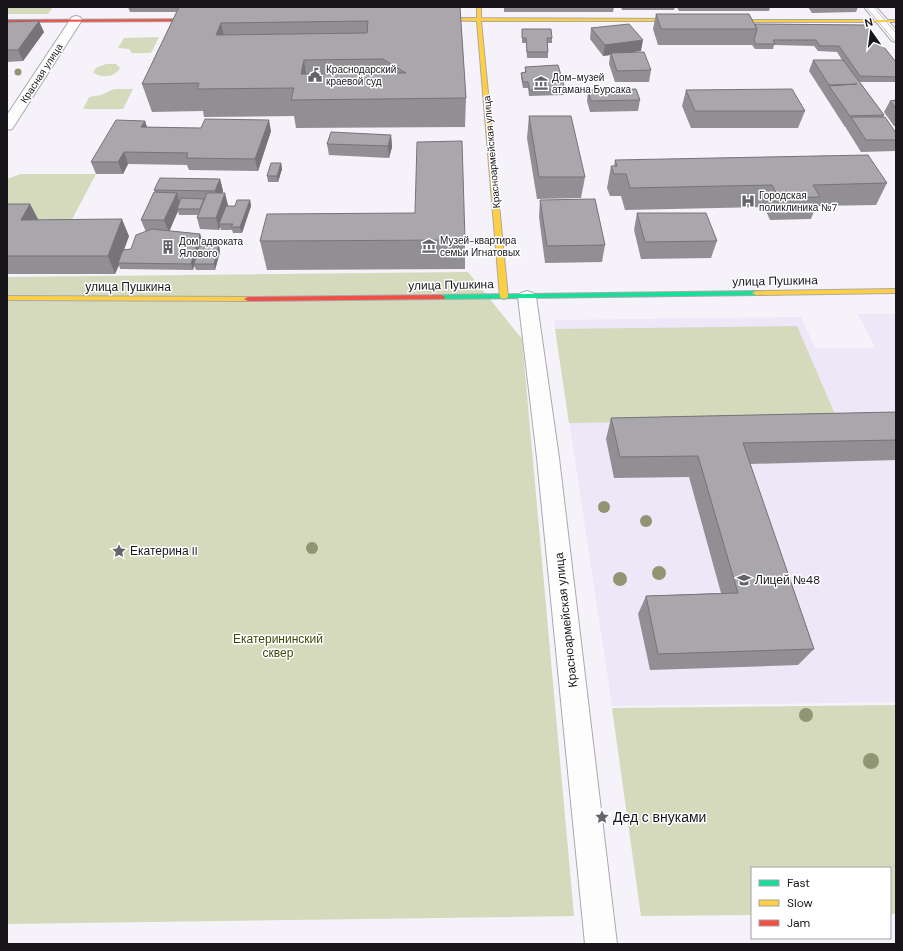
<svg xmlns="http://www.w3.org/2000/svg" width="903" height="951" viewBox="0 0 903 951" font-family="'DM Sans',sans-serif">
	<rect width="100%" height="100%" fill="#f5f2fa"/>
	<polygon fill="#ede7f7" points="858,314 896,314 896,702 612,706 554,320 801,317 815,348 875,348"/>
	<g fill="#d4dabb">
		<polygon points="7,7 53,7 48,14 7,14"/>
		<polygon points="159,37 151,53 132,53 129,49 118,48 124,38"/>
		<path d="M106 64H116L120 68C116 77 100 79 93 72L96 68Z"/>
		<polygon points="114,89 133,89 123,109 83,109 89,97 101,95"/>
		<polygon points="21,174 96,174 71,221 7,221 7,179"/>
		<polygon points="468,272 522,339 574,916 7,924 7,277"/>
		<polygon points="797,326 837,419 569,423 555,329"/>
		<polygon points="896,705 896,914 890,914 890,868 752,868 752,915 641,916 612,708"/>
	</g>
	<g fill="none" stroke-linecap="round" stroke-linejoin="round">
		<defs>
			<g id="street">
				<polygon points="864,7 876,7 896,30 896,42 892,41"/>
				<polygon points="76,16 80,17 82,20 14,126 12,129 7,130 7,115 72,17"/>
				<polygon points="527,291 533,293 536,297 559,458 617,944 585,944 537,458 518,297 521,293"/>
			</g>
			<polygon id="fast" points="756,291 760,293 759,295 441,299 437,297 441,295"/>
			<g id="slow">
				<polygon points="477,7 481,7 481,18 684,19 686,20 684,21 481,21 508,297 504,299 500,297 477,21 432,20 430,19 432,18 477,18"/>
				<polygon points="722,20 896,20 896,22 720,22 720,21"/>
				<polygon points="896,289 896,293 756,295 752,293 756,291"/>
				<polygon points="7,296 248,297 252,299 248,301 7,300"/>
			</g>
			<g id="jam">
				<polygon points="206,19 206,20 204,21 7,22 7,20"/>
				<polygon points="441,295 445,297 444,299 248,301 244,299 248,297"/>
			</g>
		</defs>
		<use href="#street" stroke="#aaa8ae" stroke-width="2"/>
		<use href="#fast" stroke="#aaa8ae" stroke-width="2"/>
		<use href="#slow" stroke="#aaa8ae" stroke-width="2"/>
		<use href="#jam" stroke="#aaa8ae" stroke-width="2"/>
		<use href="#street" fill="#fefdfe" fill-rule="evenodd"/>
		<use href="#fast" fill="#16e098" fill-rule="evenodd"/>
		<use href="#slow" fill="#ffcf43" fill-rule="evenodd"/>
		<use href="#jam" fill="#f24e42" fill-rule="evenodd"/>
		<g stroke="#c0c0c2" stroke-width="1">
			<polyline points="866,7 896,43"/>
			<polyline points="874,7 896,33"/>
		</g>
	</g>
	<g fill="#919574">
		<circle cx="18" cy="72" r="3.5"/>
		<circle cx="604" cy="507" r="6"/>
		<circle cx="646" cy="521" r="6"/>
		<circle cx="312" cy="548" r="6"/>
		<circle cx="659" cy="573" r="7"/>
		<circle cx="620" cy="579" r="7"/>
		<circle cx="806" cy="715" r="7"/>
		<circle cx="871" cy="761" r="8"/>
	</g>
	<g fill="#918f94">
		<polygon points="128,7 460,7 466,98 465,127 296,128 294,116 204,117 203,111 152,112 142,84 177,12 130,12"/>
		<polygon points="504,7 614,7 613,12 504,12"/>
		<polygon points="621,7 675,7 674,10 622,10"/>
		<polygon points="677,7 770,7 769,11 679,11"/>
		<polygon points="808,7 858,7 856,12 812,13"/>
		<polygon points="656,14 755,24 866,25 896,62 896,82 860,82 884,115 883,117 896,133 896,150 895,151 861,152 846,128 846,127 845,127 809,71 813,60 842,60 837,52 818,51 814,46 774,45 773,49 755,49 752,45 658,45 653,29"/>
		<polygon points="7,22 44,32 23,61 7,62"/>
		<polygon points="591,28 641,51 631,52 651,70 649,82 615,82 609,64 610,55 603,56 590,39"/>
		<polygon points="522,29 552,38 552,43 547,43 548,52 548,58 527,58 526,43 522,43"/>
		<polygon points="525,67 565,89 564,95 529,96 528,88 523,88 521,78 521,73 525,72"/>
		<polygon points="588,90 640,100 638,111 590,112 587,101"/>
		<polygon points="686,90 805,111 798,128 691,128 682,106"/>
		<polygon points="896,100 896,126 894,126 884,112 890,101"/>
		<polygon points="529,116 585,177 581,198 537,199 527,138"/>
		<polygon points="145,121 147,127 271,131 258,171 189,170 187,165 128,164 123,174 96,174 91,162"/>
		<polygon points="391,135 392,147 389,158 329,155 327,144"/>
		<polygon points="615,160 887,183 876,205 816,206 811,219 770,220 764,207 625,210 621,196 610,196 607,188 611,166 614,166"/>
		<polygon points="281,163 282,169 278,182 268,182 267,176"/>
		<polygon points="220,179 223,191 222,193 228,205 228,206 235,206 250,200 251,206 242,233 233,233 232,230 221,230 220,227 219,230 200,229 197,218 198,215 179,215 178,211 169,231 200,234 202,240 200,246 219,245 220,252 215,270 196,270 194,266 193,270 120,269 119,265 115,274 7,274 7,204 30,204 38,220 129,236 124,250 131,249 146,232 141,220 155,192 154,190"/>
		<polygon points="540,200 605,245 602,262 545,263 539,217"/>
		<polygon points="637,213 717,241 711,258 641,259 634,230"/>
		<polygon points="465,240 465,269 267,270 260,241"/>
		<polygon points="896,412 896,460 750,464 814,649 798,665 650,670 638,614 646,596 721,593 689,477 614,478 606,439 611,418"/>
	</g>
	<g fill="#767478">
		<polygon points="39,21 44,32 23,61 18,50"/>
		<polygon points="221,23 227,50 216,35"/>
		<polygon points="643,40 641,51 611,55 611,53 610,55 603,56 605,45"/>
		<polygon points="304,60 308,88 301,74"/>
		<polygon points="269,120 271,131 258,171 255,159"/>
		<polygon points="145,121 148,132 141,127"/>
		<polygon points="391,135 392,147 389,158 388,146"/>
		<polygon points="124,152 128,164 123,174 118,162"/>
		<polygon points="281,163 282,169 278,182 277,176"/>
		<polygon points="220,179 223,191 219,203 215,191"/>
		<polygon points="177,193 180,205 177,209 178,211 169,232 164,220"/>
		<polygon points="225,193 228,205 221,224 219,224 220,227 219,230 216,218"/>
		<polygon points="250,200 251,206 242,233 240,227"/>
		<polygon points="30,204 39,221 21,220"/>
		<polygon points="122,219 129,236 119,263 118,263 119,265 115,274 108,256"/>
		<polygon points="200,234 202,240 195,264 194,264 194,266 193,270 191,264"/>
		<polygon points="219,245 220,252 215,270 214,264"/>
	</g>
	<g fill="#a9a6ac" stroke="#767478" fill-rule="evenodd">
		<path d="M179 7H460L466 98 291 100 294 88 197 89 199 83 142 84ZM368 21 367 33 216 35 221 23ZM383 59 406 73 301 74 304 60Z"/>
		<polygon points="656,14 749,14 757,29 661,29"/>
		<polygon points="39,21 18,50 7,50 7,22"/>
		<polygon points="629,24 643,40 605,45 591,28"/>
		<polygon points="755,24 866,25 896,62 896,77 860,76 839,46 820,46 816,40 773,40 775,44 756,44 754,40 757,29"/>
		<polygon points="522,29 551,29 552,38 547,38 548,52 527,52 526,38 522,38"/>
		<polygon points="644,52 651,70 617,71 611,53"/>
		<polygon points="813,60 843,60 884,115 850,116 829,86 857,84 829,85"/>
		<polygon points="558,65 565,89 530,90 528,82 523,82 521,73 526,72 525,67"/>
		<polygon points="636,89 640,100 591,101 588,90"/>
		<polygon points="792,89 805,111 695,111 686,90"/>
		<polygon points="896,100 896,109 890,101"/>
		<polygon points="529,116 571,116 585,177 539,177"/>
		<polygon points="851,117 885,117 896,133 896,140 866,140"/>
		<polygon points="205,119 269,120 255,159 186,158 188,153 124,152 118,162 91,162 116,120 145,121 141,127 201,128"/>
		<polygon points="331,132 391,135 388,146 327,144"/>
		<polygon points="462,141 465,240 260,241 267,214 415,213 417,142"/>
		<polygon points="868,155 887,183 813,185 820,197 779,198 772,185 630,188 626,174 614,174 611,166 617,166 615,160"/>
		<polygon points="271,163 281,163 277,176 267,176"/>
		<polygon points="160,178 220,179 215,191 154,190"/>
		<polygon points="154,192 177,193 164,220 141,220"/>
		<polygon points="207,193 225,193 216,218 197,218"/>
		<polygon points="181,198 204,199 200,209 177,209"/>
		<polygon points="595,199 605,245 547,246 540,200"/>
		<polygon points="237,200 250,200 240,227 231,227 233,224 219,224 226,206 235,206"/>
		<polygon points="7,204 30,204 21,220 122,219 108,256 7,256"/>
		<polygon points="637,213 706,213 717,241 645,242"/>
		<polygon points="152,229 200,234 191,264 118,263 123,250 131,249 136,235"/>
		<polygon points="219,245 214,264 194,264 199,246"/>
		<polygon points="896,412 896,440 743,443 814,649 658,654 646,596 738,593 698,456 620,457 611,418"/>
	</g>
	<defs>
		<symbol id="civic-bare" viewBox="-9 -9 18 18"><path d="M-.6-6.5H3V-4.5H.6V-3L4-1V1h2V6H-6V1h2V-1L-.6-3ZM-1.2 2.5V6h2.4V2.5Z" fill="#656369" stroke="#fff" stroke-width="2.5" paint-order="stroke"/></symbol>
		<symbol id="museum-bare" viewBox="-9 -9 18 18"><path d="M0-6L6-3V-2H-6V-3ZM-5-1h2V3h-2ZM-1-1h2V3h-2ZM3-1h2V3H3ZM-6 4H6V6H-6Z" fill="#656369" stroke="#fff" stroke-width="2.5" paint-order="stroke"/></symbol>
		<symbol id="hospital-bare" viewBox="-9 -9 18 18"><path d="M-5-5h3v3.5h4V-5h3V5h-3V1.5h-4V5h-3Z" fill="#656369" stroke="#fff" stroke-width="2.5" paint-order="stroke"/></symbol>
		<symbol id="building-bare" viewBox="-9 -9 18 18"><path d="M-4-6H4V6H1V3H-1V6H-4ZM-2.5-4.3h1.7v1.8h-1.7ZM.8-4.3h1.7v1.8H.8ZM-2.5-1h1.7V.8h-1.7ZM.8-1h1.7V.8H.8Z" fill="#656369" stroke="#fff" stroke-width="2.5" paint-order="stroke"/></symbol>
		<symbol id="sight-bare" viewBox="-9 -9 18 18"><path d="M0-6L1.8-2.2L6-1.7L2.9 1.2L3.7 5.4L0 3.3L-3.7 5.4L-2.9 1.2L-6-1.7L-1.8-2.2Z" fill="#656369" stroke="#fff" stroke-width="2.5" paint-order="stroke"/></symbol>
		<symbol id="school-bare" viewBox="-9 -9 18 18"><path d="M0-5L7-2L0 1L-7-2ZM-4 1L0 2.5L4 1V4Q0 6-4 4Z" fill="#656369" stroke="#fff" stroke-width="2.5" paint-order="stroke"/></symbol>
	</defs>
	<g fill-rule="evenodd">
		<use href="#civic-bare" x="305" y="65" width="20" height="20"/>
		<use href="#museum-bare" x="531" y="73" width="20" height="20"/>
		<use href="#hospital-bare" x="738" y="191" width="20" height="20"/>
		<use href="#museum-bare" x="419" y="236" width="20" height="20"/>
		<use href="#building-bare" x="158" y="237" width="20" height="20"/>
		<use href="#sight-bare" x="109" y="541" width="20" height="20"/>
		<use href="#school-bare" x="734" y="570" width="20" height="20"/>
		<use href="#sight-bare" x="592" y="807" width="20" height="20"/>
	</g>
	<g text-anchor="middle" stroke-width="3" stroke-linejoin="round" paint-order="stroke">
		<g font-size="10" fill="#18161b" stroke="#fff" text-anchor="start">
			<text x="326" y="73">Краснодарский<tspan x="326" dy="12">краевой суд</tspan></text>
			<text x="552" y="81">Дом-музей<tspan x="552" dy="12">атамана Бурсака</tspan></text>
			<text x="759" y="199">Городская<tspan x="759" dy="12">поликлиника №7</tspan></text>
			<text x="440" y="244">Музей-квартира<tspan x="440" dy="12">семьи Игнатовых</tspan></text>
			<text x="179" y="245">Дом адвоката<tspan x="179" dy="12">Ялового</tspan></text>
		</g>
		<g font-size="10" fill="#18161b" stroke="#fff">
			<text transform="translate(41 73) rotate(-57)" y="4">Красная улица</text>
			<text transform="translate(491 152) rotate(-95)" y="4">Красноармейская улица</text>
		</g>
		<g font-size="12" fill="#18161b" stroke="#fff">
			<text transform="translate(775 281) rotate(-1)" y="4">улица Пушкина</text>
			<text transform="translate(451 285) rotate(-1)" y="4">улица Пушкина</text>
			<text x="128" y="291">улица Пушкина</text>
			<text transform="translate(566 620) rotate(-96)" y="4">Красноармейская улица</text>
		</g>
		<g font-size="12" fill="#18161b" stroke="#fff" text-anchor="start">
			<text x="130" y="555">Екатерина II</text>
			<text x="755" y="584">Лицей №48</text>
		</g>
		<g font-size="12" fill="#3f4907" stroke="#fff">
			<text x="278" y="643">Екатерининский<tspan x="278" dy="14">сквер</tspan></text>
		</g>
		<g font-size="14" fill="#18161b" stroke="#fff" text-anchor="start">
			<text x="613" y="822">Дед с внуками</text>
		</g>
	</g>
	<rect width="903" height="951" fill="none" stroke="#18161b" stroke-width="16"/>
	<rect x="751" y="867" width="140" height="72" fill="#ffffff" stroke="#a3a2a4"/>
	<rect x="759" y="880" width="20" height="6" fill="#16e098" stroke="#a3a2a4"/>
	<text x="787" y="887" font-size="12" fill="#18161b">Fast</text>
	<rect x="759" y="900" width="20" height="6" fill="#ffcf43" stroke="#a3a2a4"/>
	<text x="787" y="907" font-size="12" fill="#18161b">Slow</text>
	<rect x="759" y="920" width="20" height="6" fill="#f24e42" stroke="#a3a2a4"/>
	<text x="787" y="927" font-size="12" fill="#18161b">Jam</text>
	<g transform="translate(871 32) rotate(346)" stroke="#ffffff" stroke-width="3" paint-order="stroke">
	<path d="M0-3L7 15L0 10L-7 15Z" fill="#18161b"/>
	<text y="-6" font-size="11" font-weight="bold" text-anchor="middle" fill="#18161b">N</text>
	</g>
</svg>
